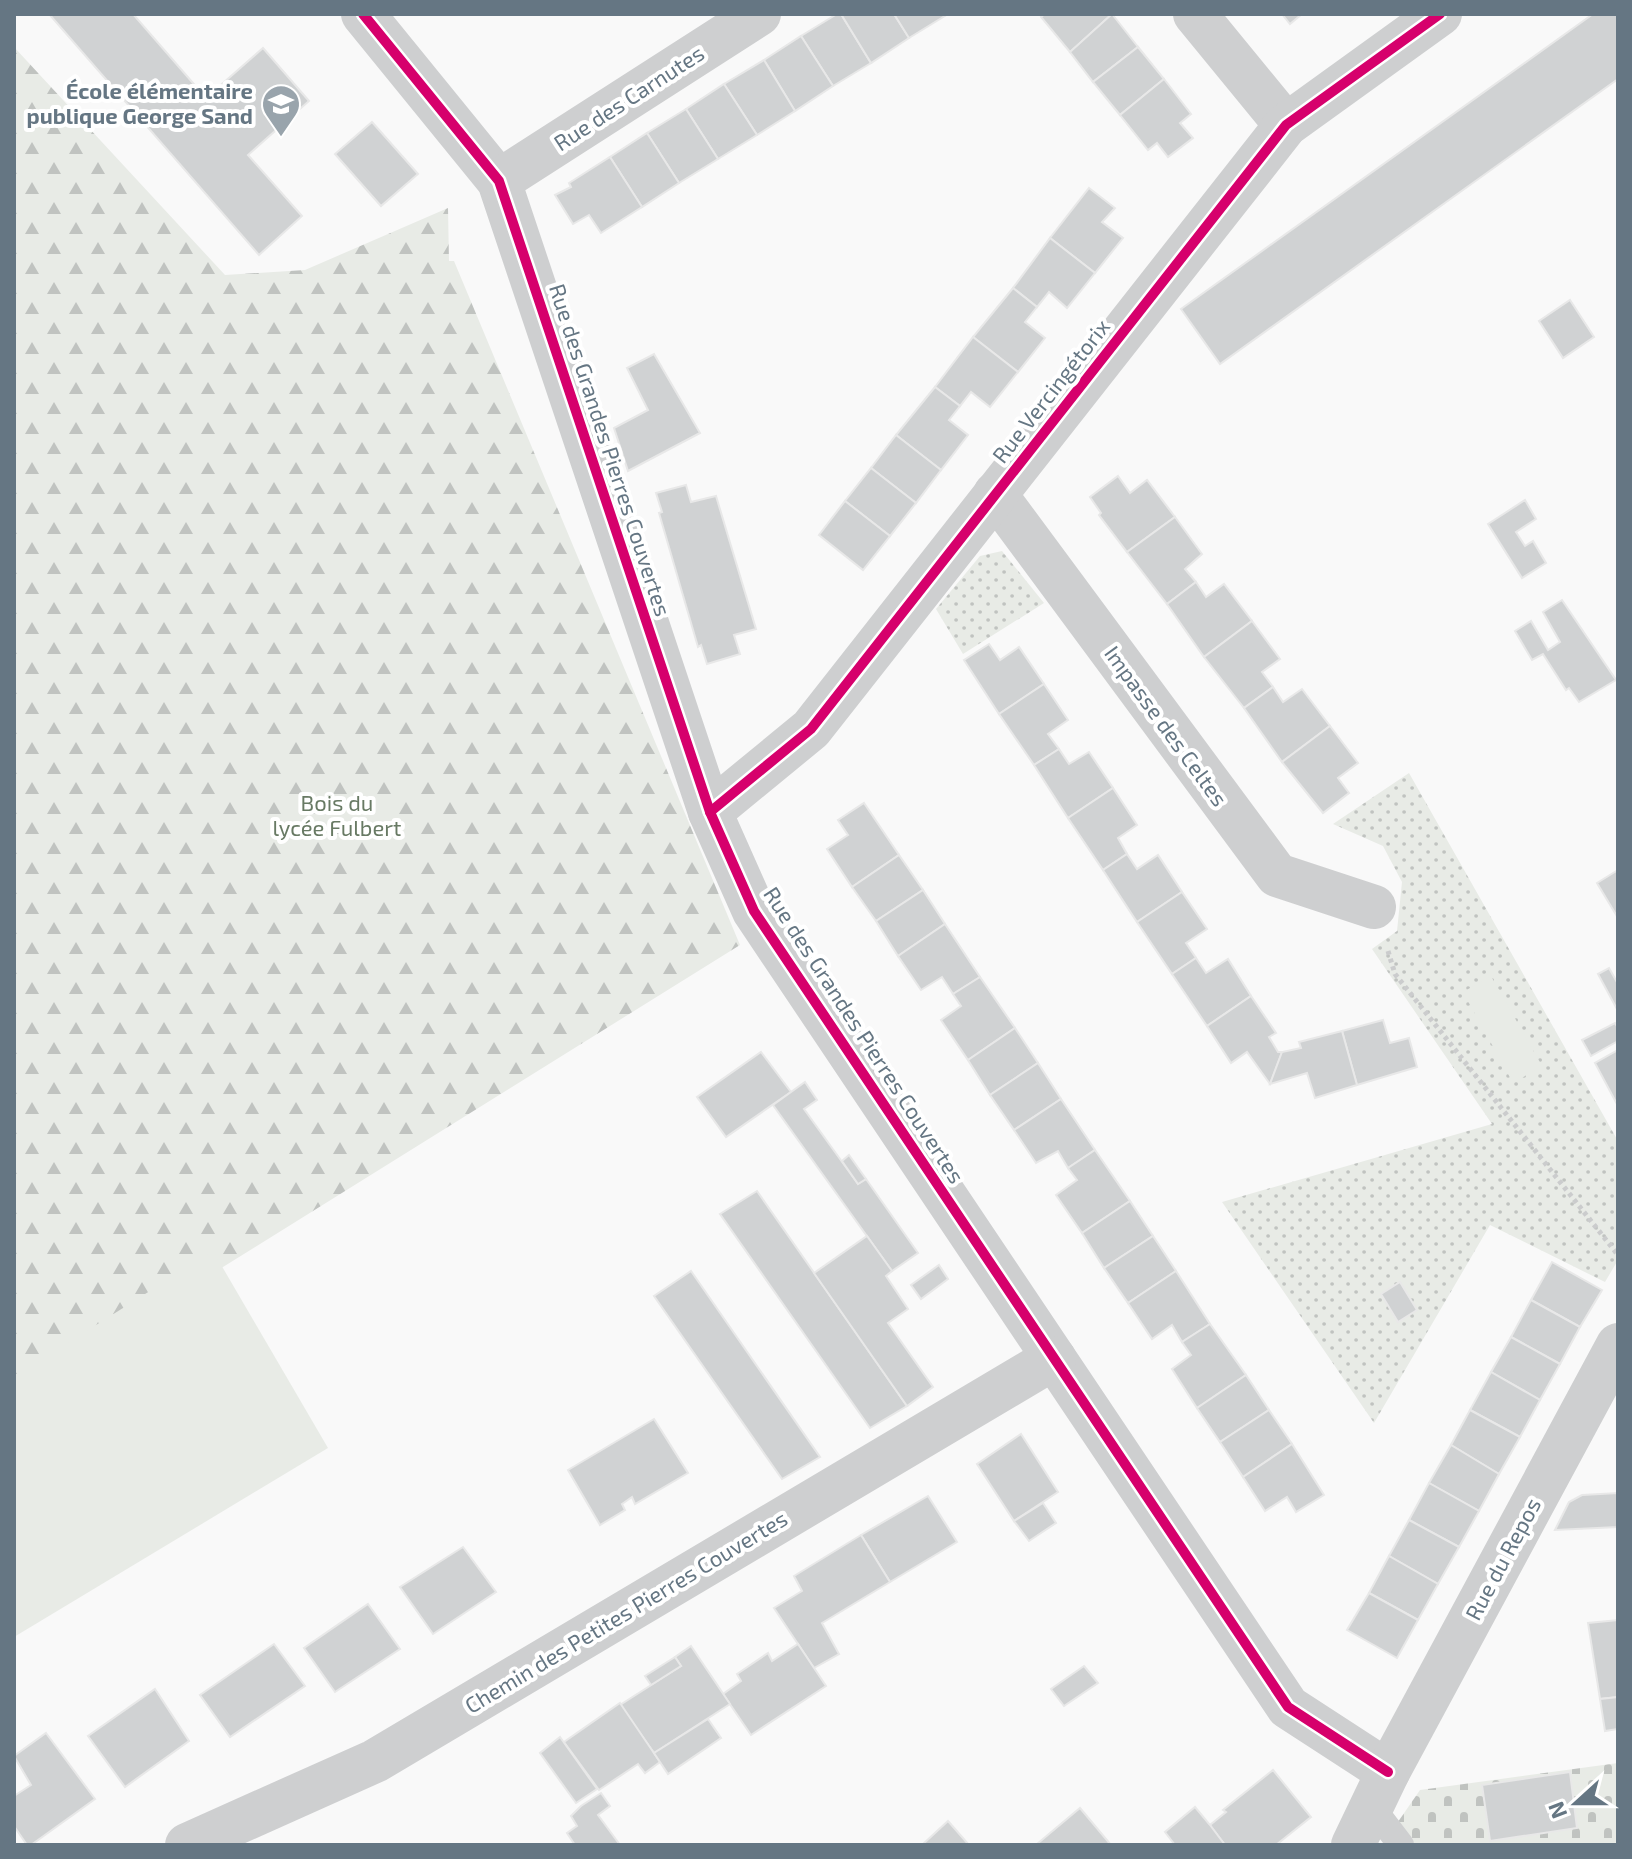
<svg xmlns="http://www.w3.org/2000/svg" width="1632" height="1859" viewBox="0 0 1632 1859" font-family="'Exo 2',sans-serif">
	<defs>
		<pattern id="grass-dots" width="8" height="8" patternUnits="userSpaceOnUse" patternTransform="scale(2)"><rect width="8" height="8" fill="#e8ebe6"/><path d="M2 2h.1M6 6h.1" fill="none" stroke="#c0c3c0" stroke-width="1.8" stroke-linecap="round"/></pattern>
		<pattern id="forest-firs" width="22" height="20" patternUnits="userSpaceOnUse" patternTransform="scale(2)"><rect width="22" height="20" fill="#e8ebe6"/><path d="M5 1l3.5 6h-7zM16 11l3.5 6h-7z" fill="#c0c3c0"/></pattern>
		<pattern id="cemetery-stones" width="16" height="16" patternUnits="userSpaceOnUse" patternTransform="scale(2)"><rect width="16" height="16" fill="#e8ebe6"/><path d="M2 7V4a2 2 0 0 1 4 0v3zM10 15v-3a2 2 0 0 1 4 0v3z" fill="#c0c3c0"/></pattern>
	</defs>
	<rect width="100%" height="100%" fill="#f9f9f9"/>
	<g fill="url(#grass-dots)">
		<polygon points="1002,551 1044,603 963,654 936,609 980,556"/>
		<polygon points="1409,773 1618,1141 1618,1260 1605,1282 1490,1225 1374,1423 1222,1202 1492,1124 1372,949 1397,931 1402,882 1383,846 1333,824"/>
	</g>
	<polygon fill="url(#forest-firs)" points="14,47 225,275 305,270 448,208 449,261 454,261 740,945 64,1366 14,1408"/>
	<polygon fill="url(#cemetery-stones)" points="1618,1763 1618,1845 1382,1845 1420,1790"/>
	<g fill="#e8ebe6">
		<polygon points="1491,976 1542,1066 1513,1083 1463,992"/>
		<polygon points="213,1251 328,1448 14,1637 14,1377"/>
	</g>
	<g fill="#d0d2d3" stroke="#e8e8e8" stroke-width="2">
		<polygon points="49,14 133,14 206,98 263,48 309,101 248,155 302,216 259,255"/>
		<polygon points="837,14 841,14 871,63 833,86 801,36"/>
		<polygon points="841,14 894,14 909,38 871,63"/>
		<polygon points="894,14 948,14 909,38"/>
		<polygon points="1045,14 1112,14 1070,52 1041,17"/>
		<polygon points="1112,14 1138,47 1093,82 1070,52"/>
		<polygon points="1282,14 1302,14 1290,24"/>
		<polygon points="1593,14 1618,14 1618,79 1220,364 1181,309"/>
		<polygon points="801,36 833,86 795,111 764,60"/>
		<polygon points="1138,47 1164,79 1120,115 1093,82"/>
		<polygon points="764,60 795,111 757,135 724,84"/>
		<polygon points="1164,79 1191,114 1180,123 1193,138 1168,157 1157,143 1148,150 1120,115"/>
		<polygon points="724,84 757,135 718,159 686,109"/>
		<polygon points="686,109 718,159 679,183 647,133"/>
		<polygon points="372,122 418,174 381,206 335,154"/>
		<polygon points="647,133 679,183 642,207 610,157"/>
		<polygon points="610,157 642,207 601,233 589,215 573,224 555,195 571,187 569,183"/>
		<polygon points="1089,188 1115,208 1102,222 1123,238 1095,273 1050,238"/>
		<polygon points="1050,238 1095,273 1067,308 1049,292 1037,307 1013,288"/>
		<polygon points="1013,288 1037,307 1025,322 1045,338 1018,372 973,337"/>
		<polygon points="1570,300 1594,337 1563,358 1539,321"/>
		<polygon points="973,337 1018,372 990,407 971,392 960,406 935,387"/>
		<polygon points="654,354 700,433 628,471 614,428 648,410 627,368"/>
		<polygon points="935,387 960,406 949,420 968,435 941,470 896,435"/>
		<polygon points="896,435 941,470 916,503 871,468"/>
		<polygon points="871,468 916,503 890,536 845,501"/>
		<polygon points="1118,476 1130,493 1147,480 1175,517 1127,552 1099,515 1101,513 1090,497"/>
		<polygon points="686,485 691,502 716,496 756,629 734,635 740,654 707,664 701,645 698,647 659,513 662,512 656,493"/>
		<polygon points="1525,500 1536,519 1516,532 1525,546 1533,541 1546,563 1522,578 1488,524"/>
		<polygon points="845,501 890,536 863,570 819,535"/>
		<polygon points="1175,517 1202,554 1185,569 1196,582 1167,604 1127,552"/>
		<polygon points="1196,582 1206,597 1224,584 1252,621 1204,657 1167,604"/>
		<polygon points="1562,600 1616,680 1579,702 1569,688 1566,690 1543,654 1532,660 1515,631 1531,621 1548,650 1560,642 1543,612"/>
		<polygon points="1252,621 1280,659 1262,672 1273,687 1244,708 1204,657"/>
		<polygon points="989,644 1000,660 1019,647 1044,684 999,714 964,660"/>
		<polygon points="1044,684 1068,720 1048,734 1059,749 1034,765 999,714"/>
		<polygon points="1273,687 1283,702 1302,689 1330,726 1282,762 1244,708"/>
		<polygon points="1330,726 1358,763 1338,778 1349,793 1323,813 1282,762"/>
		<polygon points="1059,749 1069,764 1089,752 1113,788 1068,818 1034,765"/>
		<polygon points="1113,788 1137,825 1118,838 1127,854 1103,870 1068,818"/>
		<polygon points="864,803 899,855 852,887 827,849 848,835 838,820"/>
		<polygon points="1127,854 1137,869 1158,855 1182,892 1137,922 1103,870"/>
		<polygon points="899,855 923,890 876,921 852,887"/>
		<polygon points="1618,870 1618,918 1597,883"/>
		<polygon points="923,890 945,924 898,956 876,921"/>
		<polygon points="1182,892 1207,929 1186,943 1196,958 1172,974 1137,922"/>
		<polygon points="945,924 980,977 953,994 942,977 921,990 898,956"/>
		<polygon points="1196,958 1206,973 1228,959 1251,996 1207,1026 1172,974"/>
		<polygon points="1609,968 1618,984 1618,1011 1598,974"/>
		<polygon points="980,977 1015,1028 968,1060 941,1020 961,1006 953,994"/>
		<polygon points="1251,996 1276,1033 1269,1037 1278,1052 1282,1052 1270,1084 1247,1052 1231,1063 1207,1026"/>
		<polygon points="1383,1020 1390,1043 1409,1038 1417,1067 1357,1085 1342,1031"/>
		<polygon points="1615,1023 1618,1028 1618,1041 1591,1056 1582,1040"/>
		<polygon points="1015,1028 1038,1063 990,1095 968,1060"/>
		<polygon points="1342,1031 1357,1085 1315,1098 1307,1073 1270,1084 1282,1052 1301,1048 1299,1042"/>
		<polygon points="1618,1050 1618,1106 1595,1063"/>
		<polygon points="761,1052 791,1092 726,1137 697,1097"/>
		<polygon points="1038,1063 1061,1099 1014,1130 990,1095"/>
		<polygon points="805,1082 817,1100 804,1109 858,1184 866,1179 918,1253 892,1271 773,1105"/>
		<polygon points="1061,1099 1095,1150 1068,1168 1058,1151 1036,1163 1014,1130"/>
		<polygon points="1095,1150 1130,1201 1082,1233 1056,1195 1077,1180 1068,1168"/>
		<polygon points="849,1155 866,1179 858,1184 842,1161"/>
		<polygon points="757,1191 907,1406 870,1428 720,1214"/>
		<polygon points="1130,1201 1153,1236 1104,1268 1082,1233"/>
		<polygon points="867,1236 892,1271 886,1276 908,1309 888,1323 933,1387 907,1406 814,1273"/>
		<polygon points="1153,1236 1176,1271 1128,1303 1104,1268"/>
		<polygon points="1552,1262 1602,1290 1580,1327 1531,1300"/>
		<polygon points="939,1265 948,1279 921,1299 911,1285"/>
		<polygon points="691,1271 820,1457 782,1479 654,1296"/>
		<polygon points="1176,1271 1210,1324 1182,1342 1172,1325 1152,1339 1128,1303"/>
		<polygon points="1400,1282 1417,1310 1398,1322 1381,1294"/>
		<polygon points="1531,1300 1580,1327 1560,1364 1511,1337"/>
		<polygon points="1210,1324 1246,1375 1197,1408 1172,1369 1191,1355 1182,1342"/>
		<polygon points="1511,1337 1560,1364 1540,1400 1491,1372"/>
		<polygon points="1491,1372 1540,1400 1520,1437 1470,1410"/>
		<polygon points="1246,1375 1269,1410 1220,1442 1197,1408"/>
		<polygon points="1269,1410 1292,1444 1243,1477 1220,1442"/>
		<polygon points="1470,1410 1520,1437 1499,1474 1451,1445"/>
		<polygon points="654,1419 688,1473 635,1504 632,1497 622,1504 625,1510 600,1525 568,1470"/>
		<polygon points="1021,1434 1058,1492 1014,1521 977,1464"/>
		<polygon points="1292,1444 1324,1495 1296,1512 1287,1497 1265,1511 1243,1477"/>
		<polygon points="1451,1445 1499,1474 1479,1511 1429,1483"/>
		<polygon points="1429,1483 1479,1511 1459,1547 1409,1520"/>
		<polygon points="1618,1493 1618,1527 1555,1530 1569,1502 1582,1495"/>
		<polygon points="928,1496 957,1542 890,1582 861,1535"/>
		<polygon points="1043,1503 1056,1523 1029,1541 1014,1521"/>
		<polygon points="1409,1520 1459,1547 1438,1584 1389,1556"/>
		<polygon points="861,1535 890,1582 822,1623 839,1654 814,1668 774,1608 802,1591 794,1576"/>
		<polygon points="463,1547 496,1592 433,1634 400,1587"/>
		<polygon points="1389,1556 1438,1584 1418,1620 1369,1593"/>
		<polygon points="1369,1593 1418,1620 1397,1658 1347,1630"/>
		<polygon points="368,1604 400,1649 335,1692 304,1648"/>
		<polygon points="1618,1620 1618,1697 1600,1699 1588,1623"/>
		<polygon points="274,1644 305,1686 230,1737 200,1695"/>
		<polygon points="798,1644 826,1686 751,1735 723,1694 741,1681 737,1674 768,1653 772,1661"/>
		<polygon points="691,1646 730,1704 654,1753 620,1705 681,1666 675,1657"/>
		<polygon points="675,1657 681,1666 651,1685 645,1676"/>
		<polygon points="1084,1666 1098,1683 1064,1706 1051,1689"/>
		<polygon points="155,1689 189,1741 125,1787 88,1736"/>
		<polygon points="1618,1697 1618,1729 1605,1731 1600,1699"/>
		<polygon points="620,1703 660,1762 645,1773 638,1764 599,1790 564,1742"/>
		<polygon points="708,1719 721,1738 668,1774 654,1753"/>
		<polygon points="46,1733 95,1799 31,1845 27,1845 14,1826 14,1796 31,1785 14,1756"/>
		<polygon points="560,1737 597,1789 576,1803 540,1753"/>
		<polygon points="1273,1770 1311,1817 1276,1845 1225,1845 1210,1825 1226,1812 1223,1810"/>
		<polygon points="1570,1772 1577,1828 1490,1841 1482,1785"/>
		<polygon points="601,1793 610,1806 598,1815 620,1845 575,1845 567,1833 577,1826 571,1816 581,1806"/>
		<polygon points="1195,1807 1210,1825 1225,1845 1175,1845 1165,1832"/>
		<polygon points="1080,1808 1111,1845 1038,1845 1037,1844"/>
		<polygon points="948,1821 969,1845 922,1845"/>
	</g>
	<g fill="none" stroke-linecap="round" stroke-linejoin="round">
		<polyline stroke="#cbcccd" stroke-width="5" stroke-dasharray="4 4" stroke-linecap="butt" points="1388,951 1395,974 1618,1255"/>
		<polyline stroke="#cecfd0" stroke-width="26" points="1372,1807 1401,1845"/>
		<g stroke="#cecfd0" stroke-width="44">
			<polyline points="363,14 499,181 710,812 754,911 1288,1707 1388,1772"/>
			<polyline points="1195,14 1286,125"/>
			<polyline points="499,181 759,14"/>
			<polyline points="995,494 1277,875 1374,907"/>
			<polyline points="710,812 811,729 1286,125 1440,14"/>
			<polyline points="187,1845 375,1761 1054,1358"/>
			<polyline points="1353,1845 1388,1772 1618,1345"/>
		</g>
		<defs>
			<g id="cycleway">
				<polyline points="363,14 499,181 710,812 754,911 1288,1707 1388,1772"/>
				<polyline points="710,812 811,729 1286,125 1440,14"/>
			</g>
		</defs>
		<use href="#cycleway" stroke="#fff" stroke-width="15"/>
		<use href="#cycleway" stroke="#d6006c" stroke-width="10"/>
	</g>
	<defs>
		<symbol id="school-pin" viewBox="-11 -11 22 30"><path d="M0 17L-7.5 6A9.5 9.5 0 1 1 7.5 6Z" fill="#99a4ac" stroke="#fff"/><path d="M0-5L7-2L0 1L-7-2ZM-4 1L0 2.5L4 1V4Q0 6-4 4Z" fill="#fff"/></symbol>
	</defs>
	<g fill-rule="evenodd">
		<use href="#school-pin" x="259" y="82" width="44" height="60"/>
	</g>
	<g text-anchor="middle" stroke-width="8" stroke-linejoin="round" paint-order="stroke">
		<g font-size="22" font-weight="bold" fill="#657683" stroke="#fff" text-anchor="end">
			<text x="253" y="99">École élémentaire<tspan x="253" dy="25">publique George Sand</tspan></text>
		</g>
		<g font-size="22" fill="#657683" stroke="#fff">
			<text transform="translate(629 98) rotate(-33)" y="8">Rue des Carnutes</text>
			<text transform="translate(1051 391) rotate(-52)" y="8">Rue Vercingétorix</text>
			<text transform="translate(610 450) rotate(72)" y="8">Rue des Grandes Pierres Couvertes</text>
			<text transform="translate(1166 726) rotate(54)" y="8">Impasse des Celtes</text>
			<text transform="translate(864 1035) rotate(57)" y="8">Rue des Grandes Pierres Couvertes</text>
			<text transform="translate(1503 1559) rotate(-62)" y="8">Rue du Repos</text>
			<text transform="translate(626 1612) rotate(-31)" y="8">Chemin des Petites Pierres Couvertes</text>
		</g>
		<g font-size="22" fill="#687a64" stroke="#fff">
			<text x="337" y="811">Bois du<tspan x="337" dy="25">lycée Fulbert</tspan></text>
		</g>
	</g>
	<rect width="1632" height="1859" fill="none" stroke="#657683" stroke-width="32"/>
	<g transform="translate(1576 1803) rotate(249)" stroke="#ffffff" stroke-width="6" paint-order="stroke">
	<path d="M0-6L14 30L0 20L-14 30Z" fill="#657683"/>
	<text y="-12" font-size="22" font-weight="bold" text-anchor="middle" fill="#657683">N</text>
	</g>
</svg>
